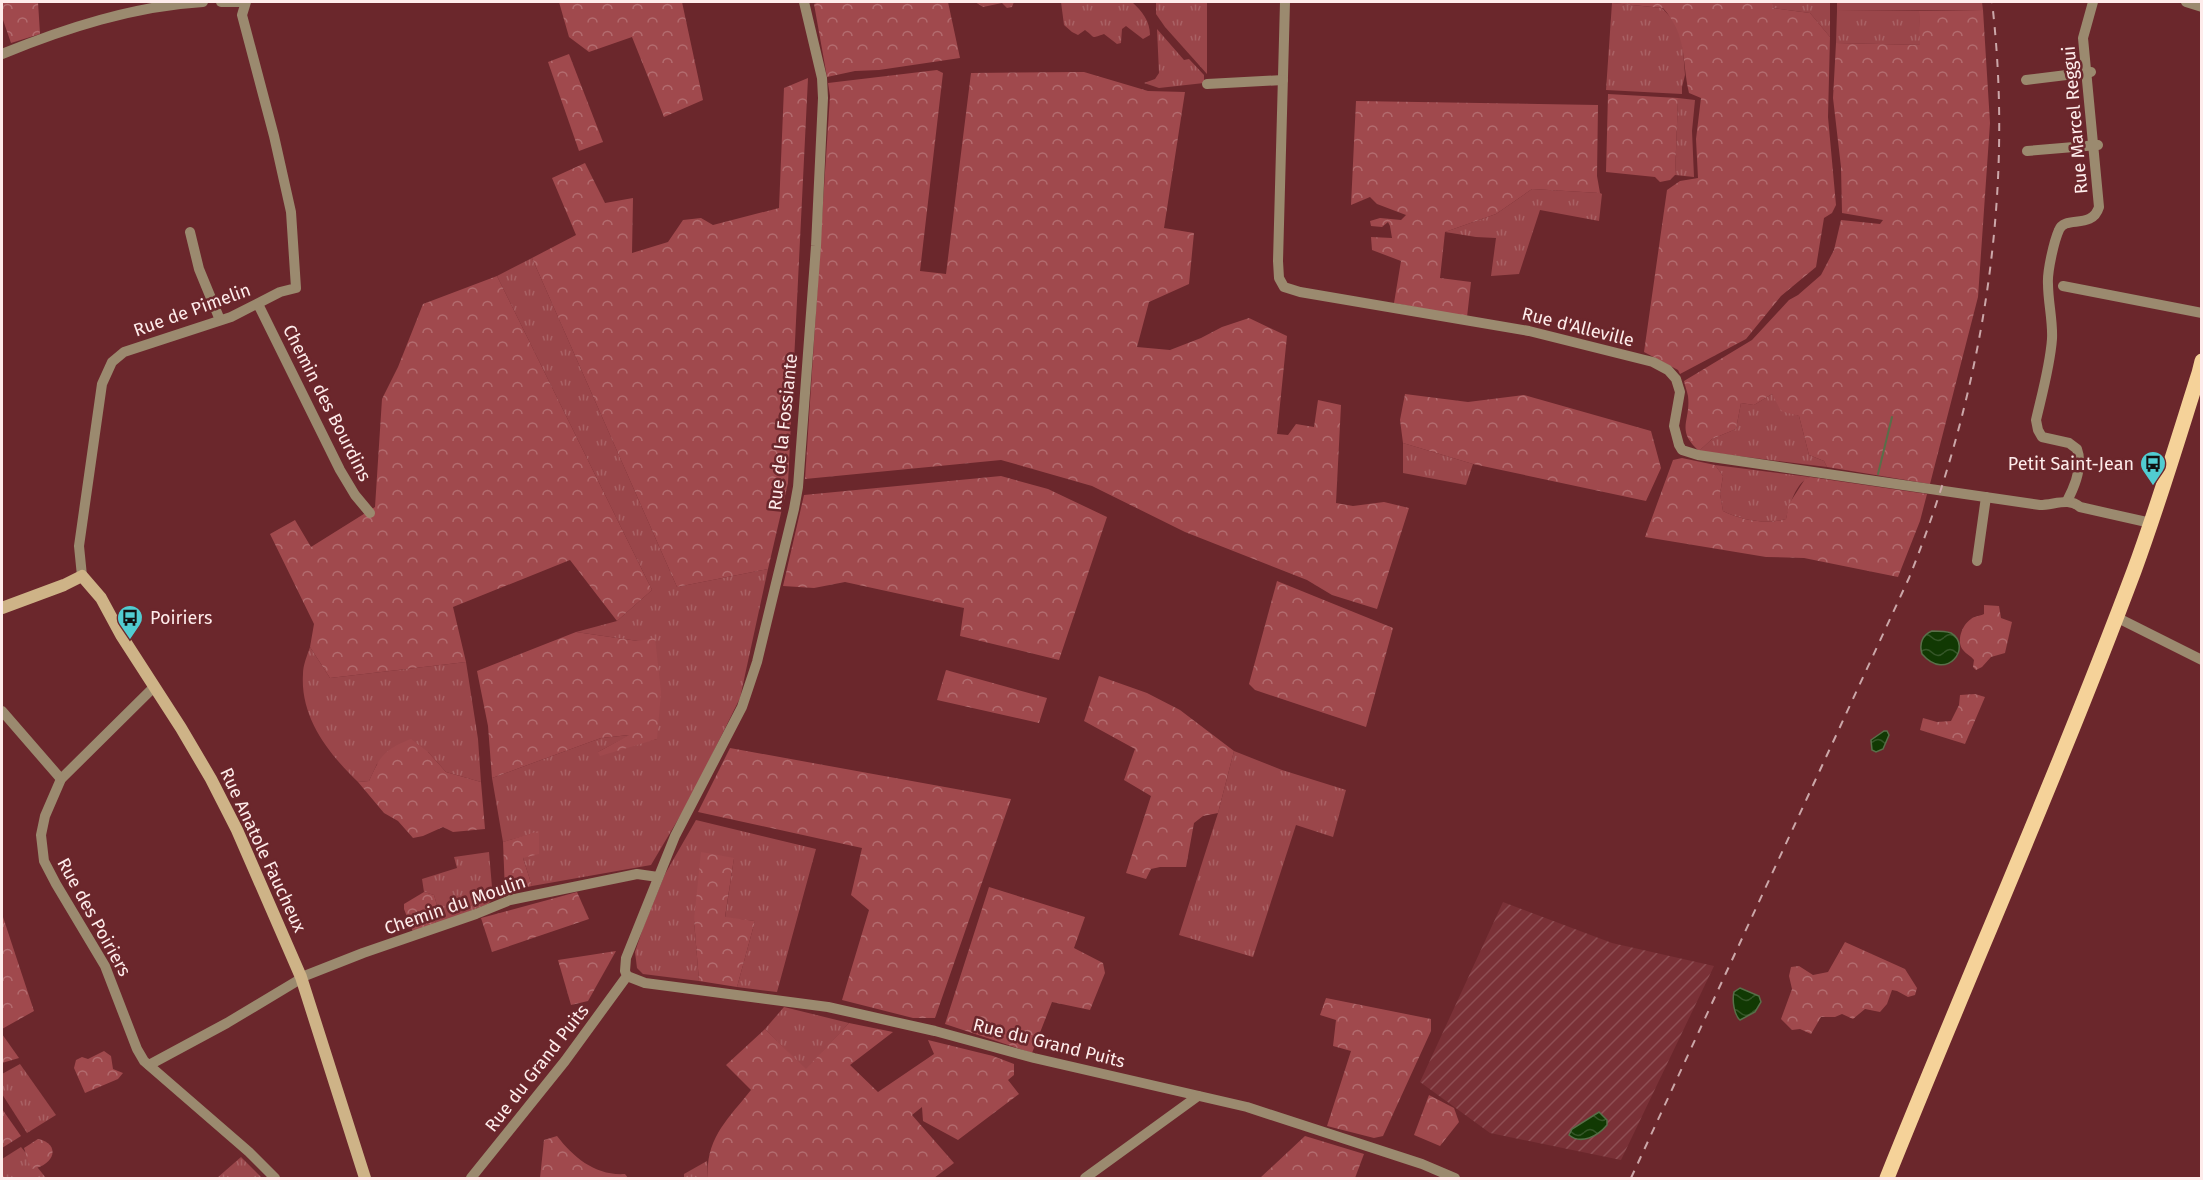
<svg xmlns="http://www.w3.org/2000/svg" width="2203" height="1180" viewBox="0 0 2203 1180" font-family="'Fira Sans',sans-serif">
	<defs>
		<pattern id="industrial-furrows" width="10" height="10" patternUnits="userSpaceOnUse" patternTransform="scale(1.5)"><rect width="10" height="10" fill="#7a3137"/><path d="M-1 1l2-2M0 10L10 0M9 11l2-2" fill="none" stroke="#8e4f54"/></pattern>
		<pattern id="grass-tufts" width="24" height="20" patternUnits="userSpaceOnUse" patternTransform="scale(1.5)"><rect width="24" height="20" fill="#9a464a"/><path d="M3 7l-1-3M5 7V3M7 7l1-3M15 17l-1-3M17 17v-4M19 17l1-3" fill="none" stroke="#a96164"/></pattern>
		<pattern id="forest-crowns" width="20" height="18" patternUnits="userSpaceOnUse" patternTransform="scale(1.5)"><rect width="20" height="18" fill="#a0494d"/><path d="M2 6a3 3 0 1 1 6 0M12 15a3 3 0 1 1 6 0" fill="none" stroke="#b36c6f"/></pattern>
		<pattern id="water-waves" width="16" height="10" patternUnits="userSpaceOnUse" patternTransform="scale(1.5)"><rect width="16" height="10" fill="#113903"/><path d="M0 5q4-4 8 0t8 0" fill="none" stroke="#355628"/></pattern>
	</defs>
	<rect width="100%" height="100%" fill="#6b272c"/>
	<polygon fill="url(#industrial-furrows)" points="1503,902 1612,943 1714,966 1621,1160 1490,1133 1420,1082"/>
	<g fill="url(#grass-tufts)">
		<polygon points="975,2 1014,2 1012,7 1007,8 1002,3 983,7"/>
		<path d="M1061 2H1132C1142 11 1150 21 1150 35L1143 39 1126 26 1122 29 1121 43 1117 44 1104 34C1090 39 1096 38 1085 30L1078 35 1072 32 1064 25Z"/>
		<polygon points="1156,2 1207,2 1207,74 1165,27 1156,14"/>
		<polygon points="1772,2 1830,2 1830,37 1810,13 1772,8"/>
		<polygon points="1612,3 1662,8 1674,21 1682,37 1685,75 1682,87 1682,94 1606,90"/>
		<polygon points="1837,11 1919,11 1921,45 1836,43"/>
		<polygon points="1157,29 1184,60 1189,59 1204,75 1204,83 1159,88 1144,83 1155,79 1159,73"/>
		<polygon points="1678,98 1695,100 1692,131 1694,177 1675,175"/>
		<polygon points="1532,189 1600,193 1602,194 1599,221 1540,210 1519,274 1491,276 1496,238 1476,237 1445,232 1496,214"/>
		<polygon points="532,258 677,587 768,569 740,698 689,801 651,865 532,886 523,858 539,832 503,842 492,778 601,738 630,735 598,752 657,739 638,641 576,632 617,621 652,590 497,276"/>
		<polygon points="1772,394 1791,413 1799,416 1809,455 1824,461 1827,467 1699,451 1712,439 1736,429 1741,403 1754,405"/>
		<polygon points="1403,443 1473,464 1466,485 1403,473"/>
		<path d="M1715 465 1810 477C1796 482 1789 506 1786 519 1768 525 1740 520 1723 511L1720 494 1723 476Z"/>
		<path d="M310 647 330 678 466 662 478 739 481 782 446 772 428 752 377 764 369 781 358 782C329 754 300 718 303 674 303 665 307 656 310 647Z"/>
		<polygon points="1234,751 1282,770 1346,790 1333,837 1296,825 1253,957 1179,935 1218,813"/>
		<polygon points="696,820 816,849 777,992 737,987 755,921 725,918 734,858 694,920 699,981 643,974 637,968 635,952 643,928 665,874"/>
		<polygon points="489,852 493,899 488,904 435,925 438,909 434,895 424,892 422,879 457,868 454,857"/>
		<polygon points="784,1007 849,1023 806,1070 765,1029"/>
		<polygon points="20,1064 56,1115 27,1133 2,1094 2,1074"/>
		<polygon points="21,1147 46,1178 2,1178 2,1159"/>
		<polygon points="241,1157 262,1178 217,1178"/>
		<polygon points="707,1161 708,1178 684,1178 684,1174"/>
	</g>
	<g fill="url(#forest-crowns)">
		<polygon points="2,2 38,2 40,34 11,43 2,17"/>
		<polygon points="559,2 682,2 703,100 664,117 632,37 589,52 569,37"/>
		<polygon points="819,2 948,2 960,58 879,70 855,71 827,77 814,4"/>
		<path d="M1612 2H1772V8L1810 13 1830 37 1828 117 1836 205 1832 213 1824 218 1816 267 1781 296 1746 339 1680 374 1678 370 1644 352 1667 190 1680 181 1698 178 1696 139 1701 98 1689 93C1681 57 1688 37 1663 8L1612 3Z"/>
		<path d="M1983 10 1990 123 1978 297 1930 484 1827 467 1824 461 1809 455 1799 416 1781 411 1772 394 1754 405 1741 403 1736 429 1712 439 1699 451C1675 429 1691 422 1688 396 1687 391 1685 386 1684 381L1752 340 1789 300 1798 295 1821 275 1834 250 1841 220 1880 224 1883 220 1842 213 1841 167 1833 98 1836 43 1920 45 1919 11Z"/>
		<polygon points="569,54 603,142 579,151 548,62"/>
		<polygon points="937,70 943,73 920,271 946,274 971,73 1084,72 1148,91 1185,92 1164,228 1194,233 1189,284 1149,302 1137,347 1170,350 1201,338 1222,327 1249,318 1287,336 1277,434 1288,435 1296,424 1314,427 1318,400 1341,405 1336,503 1353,506 1384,502 1409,508 1377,609 1332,595 1307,580 1185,532 1092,486 1001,460 805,479 830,96 828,83"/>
		<polygon points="808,78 788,483 768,569 677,587 532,258 576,235 552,178 585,163 605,203 633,198 632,253 668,242 683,220 701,218 713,225 779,208 784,88"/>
		<polygon points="1608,94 1678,98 1675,175 1670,180 1660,182 1655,177 1606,172"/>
		<polygon points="1356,101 1598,105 1597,176 1600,193 1532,189 1496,214 1445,232 1440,278 1471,282 1467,317 1394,303 1401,261 1372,250 1371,237 1392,238 1390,226 1388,222 1382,227 1371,226 1370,221 1380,218 1401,220 1406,215 1377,204 1370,197 1351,205"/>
		<polygon points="497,276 652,590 617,621 570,560 453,607 466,662 330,678 310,647 314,624 270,534 295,520 311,547 375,507 382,399 398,367 423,304"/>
		<polygon points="1405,394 1468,402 1524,395 1651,431 1661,468 1646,501 1473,464 1403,443 1400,420"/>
		<path d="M1682 458 1715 465 1723 476 1720 494 1723 511C1740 520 1768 525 1786 519L1789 504 1805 479 1810 477 1927 494 1920 521 1898 577 1804 558 1766 557 1645 537 1673 460Z"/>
		<polygon points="1001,476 1048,489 1107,517 1059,660 960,636 964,608 845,582 814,588 783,586 804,495"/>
		<polygon points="1277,581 1393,628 1366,727 1255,690 1249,684"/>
		<path d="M1984 605 1999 606 2001 618 2012 622 2005 653 1991 657 1982 667 1976 670 1973 667 1974 660C1971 656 1966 654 1963 650 1956 641 1962 625 1971 619 1974 616 1980 616 1984 614Z"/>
		<polygon points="576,632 638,641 655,638 661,692 657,739 600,756 598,752 629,735 601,738 492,778 488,726 477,671"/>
		<polygon points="946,670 1047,698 1039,723 937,700"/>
		<polygon points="1099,676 1147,693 1180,710 1234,751 1218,813 1203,816 1194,823 1186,867 1160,867 1151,869 1146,879 1126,873 1151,796 1124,780 1135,749 1084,721"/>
		<polygon points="1975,694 1985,697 1965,744 1920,730 1923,718 1937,722 1951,721 1959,705 1960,695"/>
		<path d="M411 739 428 752 446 772 481 782 485 829 453 832 443 827 423 836 413 838 398 821 384 813 358 782 369 781C380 756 385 749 411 739Z"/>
		<polygon points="730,748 1011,799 935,1018 913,1018 842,1000 869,910 851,895 862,848 698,812"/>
		<polygon points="539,831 539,854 523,858 532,886 505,892 503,842"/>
		<polygon points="701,852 734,858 725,917 755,921 737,987 699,981 694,920"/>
		<polygon points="989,887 1085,917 1074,948 1103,963 1105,973 1090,1010 1052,1002 1032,1053 945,1024"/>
		<polygon points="424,892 434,895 438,909 435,925 413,932 404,909 404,904"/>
		<polygon points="577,892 589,919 492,952 481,918"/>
		<polygon points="2,914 34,1011 2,1029"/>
		<polygon points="1845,942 1905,969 1917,988 1915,995 1908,997 1897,991 1892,990 1887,1004 1880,1012 1865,1009 1853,1019 1842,1014 1835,1017 1821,1017 1811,1034 1800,1029 1792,1030 1781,1019 1792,989 1789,976 1791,967 1799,966 1813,975 1828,972"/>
		<polygon points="616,951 588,1001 571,1005 558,960"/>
		<polygon points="1326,998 1431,1019 1431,1031 1383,1136 1374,1138 1327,1126 1351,1051 1333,1046 1336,1020 1320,1015"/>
		<path d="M849 1023 893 1032 850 1065 878 1092 934 1054 928 1040 993 1056 1014 1064V1075L1008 1080 1019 1094 958 1140 923 1121 922 1107 912 1115 954 1163 934 1178H708C705 1139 728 1119 751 1090L726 1065 765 1029 806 1069Z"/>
		<polygon points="2,1034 19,1058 2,1063"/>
		<polygon points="104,1051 111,1056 113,1069 123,1073 118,1079 85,1093 74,1068 76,1060 82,1057 88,1059"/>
		<polygon points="1429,1095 1454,1108 1459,1122 1440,1146 1414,1135"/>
		<polygon points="2,1109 21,1136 2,1148"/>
		<path d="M557 1136C574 1158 596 1176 625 1174L628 1178H540L544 1140Z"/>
		<polygon points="1305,1136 1364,1154 1355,1178 1260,1178"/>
		<path d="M38 1139C61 1144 55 1165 32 1169L28 1161 24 1148Z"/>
	</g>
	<polygon fill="#9a464a" points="1837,2 1982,2 1983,10 1837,11"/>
	<g fill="url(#water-waves)" stroke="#586f49" stroke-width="1.5">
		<path d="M1932 631C1938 631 1946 631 1951 633 1973 646 1947 683 1922 654 1919 644 1922 635 1932 631Z"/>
		<polygon points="1884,731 1887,731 1889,735 1883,749 1876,752 1872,750 1871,740"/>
		<path d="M1740 988 1759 996 1761 1002 1755 1012 1740 1020C1734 1015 1732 1000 1734 992Z"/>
		<path d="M1599 1112 1607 1120V1125C1598 1136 1581 1145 1569 1135L1572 1129Z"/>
	</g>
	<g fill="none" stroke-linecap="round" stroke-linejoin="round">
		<polyline stroke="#586f49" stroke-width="2" points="1878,474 1892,417"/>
		<g stroke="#9b8a6f" stroke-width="10">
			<polyline points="221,2 243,2"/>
			<path d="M1285 2 1278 261 1279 278 1284 287 1300 292 1529 331 1653 362 1668 370 1676 379 1680 392 1674 426 1679 445 1682 450 1698 455 2040 505C2054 505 2069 497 2080 507L2151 523"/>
			<polyline points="2186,2 2202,7"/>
			<path d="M2 54C66 28 134 6 203 2"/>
			<polyline points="2026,80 2091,72"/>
			<polyline points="1207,84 1283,80"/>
			<polyline points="2027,151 2098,145"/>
			<polyline points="190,232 199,269 220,320"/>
			<polyline points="2063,286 2202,313"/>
			<polyline points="258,304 340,470 355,495 370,513"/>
			<path d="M2067 501C2075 486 2083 465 2077 449L2069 443 2042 437 2038 430 2036 420C2042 394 2050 366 2052 339 2053 321 2048 302 2048 284 2047 272 2054 241 2059 230 2065 215 2092 230 2099 207L2083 38 2093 2"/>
			<polyline points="1977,561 1986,497"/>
			<polyline points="82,576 79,546 102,384 112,362 124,352 231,317 280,292 296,288 291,212 274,136 242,15 246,2"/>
			<polyline points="2116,617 2202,660"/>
			<polyline points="154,687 61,779 45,816 41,835 44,861 56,884 105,966 137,1049 144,1061 249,1152 275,1178"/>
			<polyline points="2,711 61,779"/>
			<polyline points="627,976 645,983 828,1007 935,1031 1034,1058 1247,1107 1422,1164 1455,1178"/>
			<polyline points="149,1065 227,1023 307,975 363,953 476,914 510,900 637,874 658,877"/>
			<polyline points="471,1178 565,1061 627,976 625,971 626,958 675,836 742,707 757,662 794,509 798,487 816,246 823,98 822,78 804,2"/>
			<polyline points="1085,1178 1198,1096"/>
		</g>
		<polyline stroke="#ceb387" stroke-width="12" points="2,608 64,585 82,576 101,598 121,635 181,728 211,779 237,830 301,977 365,1178"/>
		<path stroke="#f5d299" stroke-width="15" d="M1887 1178C1968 976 2057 776 2134 571 2158 506 2178 439 2199 373L2202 361"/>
		<path stroke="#cba7a9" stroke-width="2" stroke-dasharray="8 8" stroke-linecap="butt" d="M1631 1178 1909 578C1982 396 2015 197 1992 2"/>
	</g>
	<defs>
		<symbol id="bus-pin" viewBox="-11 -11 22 30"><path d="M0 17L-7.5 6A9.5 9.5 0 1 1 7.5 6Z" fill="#51ccd1" stroke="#6b272c"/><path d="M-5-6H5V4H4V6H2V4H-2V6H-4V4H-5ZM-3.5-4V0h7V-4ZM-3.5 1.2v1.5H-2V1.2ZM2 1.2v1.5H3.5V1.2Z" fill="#111"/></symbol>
	</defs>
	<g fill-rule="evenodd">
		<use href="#bus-pin" x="2138" y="449" width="30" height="40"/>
		<use href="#bus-pin" x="115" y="603" width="30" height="40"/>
	</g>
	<g text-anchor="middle" stroke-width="5" stroke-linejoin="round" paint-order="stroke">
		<g font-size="18" fill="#feeceb" stroke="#6b272c">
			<text transform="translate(2075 120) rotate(-95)" y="6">Rue Marcel Reggui</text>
			<text transform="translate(192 310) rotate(-20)" y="6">Rue de Pimelin</text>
			<text transform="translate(1578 327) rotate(14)" y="6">Rue d'Alleville</text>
			<text transform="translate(327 403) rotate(63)" y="6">Chemin des Bourdins</text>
			<text transform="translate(783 432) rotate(-84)" y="6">Rue de la Fossiante</text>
			<text transform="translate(263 850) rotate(65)" y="6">Rue Anatole Faucheux</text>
			<text transform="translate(455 905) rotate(-19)" y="6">Chemin du Moulin</text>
			<text transform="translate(94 917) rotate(61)" y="6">Rue des Poiriers</text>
			<text transform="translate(1049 1043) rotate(14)" y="6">Rue du Grand Puits</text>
			<text transform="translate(537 1068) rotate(-52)" y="6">Rue du Grand Puits</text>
		</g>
		<g font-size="18" fill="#feeceb" stroke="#6b272c" text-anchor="end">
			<text x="2134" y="470">Petit Saint-Jean</text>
			<text x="150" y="624" text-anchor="start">Poiriers</text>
		</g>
	</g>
	<rect width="2203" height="1180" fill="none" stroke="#feeceb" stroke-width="6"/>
</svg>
